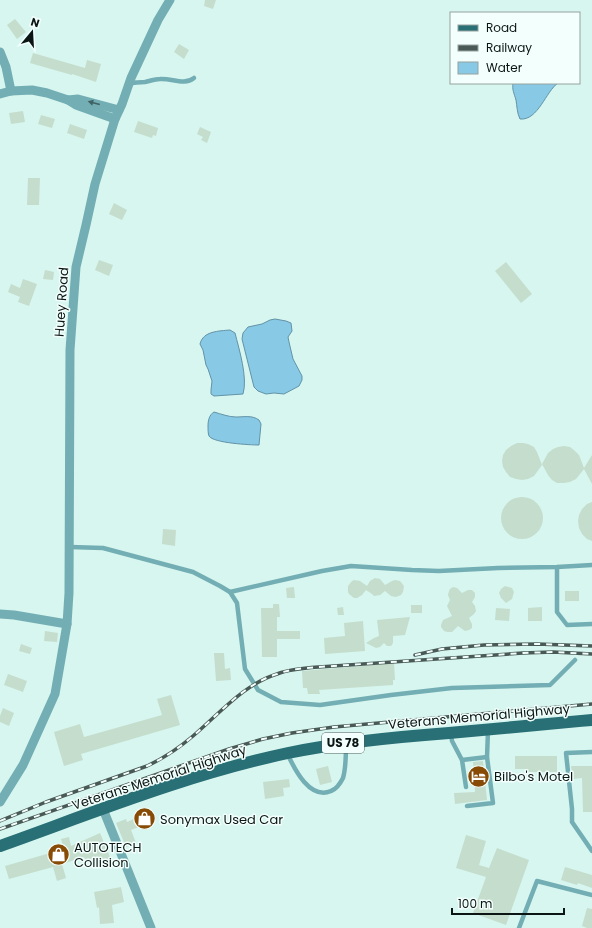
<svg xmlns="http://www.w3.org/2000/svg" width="592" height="928" viewBox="0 0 592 928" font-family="Poppins,sans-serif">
	<rect width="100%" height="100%" fill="#d7f6ef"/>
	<g fill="#88c9e6" stroke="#6293a7">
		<path d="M513 83H558C546 91 538 121 520 119 517 113 517 106 516 100 514 93 512 90 513 83Z"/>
		<polygon points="275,319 286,321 291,323 292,331 288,337 289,342 293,359 302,376 302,380 299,386 284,394 274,393 266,394 258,391 254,387 242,339 243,333 248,327 262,324 270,320"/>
		<path d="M230 330 235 333C239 349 248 378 243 394L214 396 211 394V390L212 381 208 369 206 365 203 350 200 344C203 331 219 331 230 330Z"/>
		<path d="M214 412C221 414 229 417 236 417 244 417 252 415 259 420L261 424 259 445C250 445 213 443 209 436 208 434 208 429 208 426 208 421 209 415 214 412Z"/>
	</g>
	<g fill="#c5ddcd">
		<polygon points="205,0 216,0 213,9 204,6"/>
		<polygon points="15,19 26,32 17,39 7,25"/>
		<polygon points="179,44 189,50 184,59 174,52"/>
		<polygon points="33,53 85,68 87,60 101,64 96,82 72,74 72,75 30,63"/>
		<polygon points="23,111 25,122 11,124 9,113"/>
		<polygon points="41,115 55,119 52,128 38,124"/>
		<polygon points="138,121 158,128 156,136 153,135 152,138 134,132"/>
		<polygon points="70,124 87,130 84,139 67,133"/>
		<polygon points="200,127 211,132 207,143 201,140 203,137 197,134"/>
		<polygon points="28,178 40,178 39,205 27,205"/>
		<polygon points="114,203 127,210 122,220 109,214"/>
		<polygon points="99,260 113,265 109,276 95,270"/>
		<polygon points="506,262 532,294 521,303 495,271"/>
		<polygon points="45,270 54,272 53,280 43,279"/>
		<polygon points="23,279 37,284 29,306 18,302 20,297 8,292 11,284 20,288"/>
		<polygon points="517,443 523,443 528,444 534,447 537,452 542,465 534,476 528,479 522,480 516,479 510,477 506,472 503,467 502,461 503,455 506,450 511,446"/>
		<polygon points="564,446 570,447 575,451 579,455 584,468 592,455 592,484 584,469 576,479 570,482 564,483 557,483 552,480 548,475 542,464 548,453 553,449 558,447"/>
		<circle cx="522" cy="518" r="21"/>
		<polygon points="592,502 592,541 587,539 582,534 579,528 578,521 579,515 582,509 587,504"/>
		<polygon points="163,529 176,530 175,546 162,544"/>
		<polygon points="375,578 380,579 385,585 392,581 395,580 400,581 404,586 403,592 401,595 396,597 391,596 385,591 380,595 374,596 372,594 366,590 362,595 357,598 354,598 349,594 348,592 348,586 352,581 354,580 360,581 367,586 370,581"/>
		<polygon points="505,586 512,588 514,592 512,599 506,603 501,598 499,593 501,589"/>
		<polygon points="294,587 295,598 287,598 286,588"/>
		<polygon points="453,587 457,588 462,593 468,590 472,590 475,593 475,597 472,602 475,606 476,611 474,614 469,618 472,624 472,628 469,630 465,631 458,626 452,632 447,632 444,631 441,627 441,625 443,620 452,616 447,606 450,600 448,595 449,591 450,589"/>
		<rect x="565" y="591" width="14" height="10"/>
		<polygon points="273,604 279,604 280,617 277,617 277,631 300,631 300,639 277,639 277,657 262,657 261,608 273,608"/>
		<rect x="411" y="605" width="11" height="8"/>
		<polygon points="343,607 344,615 338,615 337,608"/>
		<polygon points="542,607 542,621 528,621 528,608"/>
		<polygon points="496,608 510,609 509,621 495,620"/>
		<polygon points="410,617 405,635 393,636 393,643 391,646 387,646 384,643 380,647 376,648 366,643 374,638 379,636 377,620"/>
		<polygon points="363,621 365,651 325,654 324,638 345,636 344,623"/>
		<polygon points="45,631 58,633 57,642 44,641"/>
		<polygon points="21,644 32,648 30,654 19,651"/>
		<polygon points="214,653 224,653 225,669 230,668 231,680 216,681"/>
		<polygon points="394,663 395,680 393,680 393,685 319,690 320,694 308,694 307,688 303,688 302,671"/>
		<polygon points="8,674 27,681 23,692 4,685"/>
		<polygon points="171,695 180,725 81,754 83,760 64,766 54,732 80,724 84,737 162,715 157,699"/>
		<polygon points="3,708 14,713 9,726 0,722 0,716"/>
		<polygon points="515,756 557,756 557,772 525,772 525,769 515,769"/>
		<polygon points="483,761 487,800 455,804 454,793 475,792 473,762"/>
		<polygon points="328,766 332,782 320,785 316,769"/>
		<polygon points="571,766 592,766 592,812 583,812 582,778 573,779"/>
		<polygon points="289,779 290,787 283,788 284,796 265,799 263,782"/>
		<polygon points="147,813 151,822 131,830 136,843 126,847 116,823 126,819 127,822"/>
		<polygon points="100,833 111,859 99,864 96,857 86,861 84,857 62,864 66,878 57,881 53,867 9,879 5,866 64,849 61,839 69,837 71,846"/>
		<polygon points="466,835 486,841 479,865 489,868 497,848 529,860 506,925 473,913 486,877 456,868"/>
		<polygon points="565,867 592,875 592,888 578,883 577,885 561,880"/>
		<polygon points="121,887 124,902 112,905 114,923 100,924 99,907 97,908 94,892"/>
		<polygon points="587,908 592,909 592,928 587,928 582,926"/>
	</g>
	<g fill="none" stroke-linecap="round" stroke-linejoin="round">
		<g stroke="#73aeb4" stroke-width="4.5">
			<path d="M129 83C134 83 140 82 145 82 150 81 155 79 160 79 172 78 184 86 194 78"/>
			<polyline points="70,547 103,548 193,572 220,586 230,592 237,603 245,669 258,690 281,702 320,705 391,695 452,688 550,685 575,660"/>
			<polyline points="557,567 557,612 567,625 592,624"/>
			<polyline points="230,592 322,571 351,566 412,570 439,571 498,568 557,567 592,565"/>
			<polyline points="451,734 452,741 462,760 466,787"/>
			<polyline points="592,752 566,753 572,809 572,822 592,851"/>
			<path d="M288 755C295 770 310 800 331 791 337 789 340 784 343 778 346 768 346 755 346 744"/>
			<polyline points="462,760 487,757"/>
			<polyline points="467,806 493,803 487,757 488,731"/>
			<polyline points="519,928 537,881 592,895"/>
		</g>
		<g stroke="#73aeb4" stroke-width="9">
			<polyline points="0,52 6,67 11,91"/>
			<polyline points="0,94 11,91 32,90 47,93 68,100 76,105 115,119"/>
			<polyline points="68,100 78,99 119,110"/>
			<polyline points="0,614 14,615 67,624"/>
			<polyline points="0,802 23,765 55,694 67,624 69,593 70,350 76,267 86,225 95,184 115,119 122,104 131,78 158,20 170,0"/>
			<polyline points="103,809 151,928"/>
		</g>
		<path stroke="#286f76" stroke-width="12" d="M0 846C95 812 189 774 288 753 341 742 395 737 449 733 496 729 544 724 592 720"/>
		<defs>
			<g id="rail">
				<polyline points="415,655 442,649 484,645 537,644 592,646"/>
				<path d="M0 821 46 802 147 766C164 758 179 748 193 736 219 714 244 684 277 674 290 669 305 668 319 667L523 653 553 652 592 654"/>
				<polyline points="0,829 229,749 263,739 292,733 334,727 592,704"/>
			</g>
		</defs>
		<use href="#rail" stroke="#495a56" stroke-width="3.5"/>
		<use href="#rail" stroke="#f2fffc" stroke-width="2" stroke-dasharray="6" stroke-linecap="butt"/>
	</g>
	<defs><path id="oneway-solid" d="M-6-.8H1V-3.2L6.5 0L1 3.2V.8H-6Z"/></defs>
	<use fill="#3f6264" href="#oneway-solid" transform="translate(94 103) rotate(-165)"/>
	<defs>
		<symbol id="hotel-disc" viewBox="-11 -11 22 22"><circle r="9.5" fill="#874b06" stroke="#f2fffc"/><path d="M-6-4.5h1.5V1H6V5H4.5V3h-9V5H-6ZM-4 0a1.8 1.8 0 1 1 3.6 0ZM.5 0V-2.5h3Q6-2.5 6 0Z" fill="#fff"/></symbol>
		<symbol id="shop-disc" viewBox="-11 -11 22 22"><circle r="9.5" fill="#874b06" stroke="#f2fffc"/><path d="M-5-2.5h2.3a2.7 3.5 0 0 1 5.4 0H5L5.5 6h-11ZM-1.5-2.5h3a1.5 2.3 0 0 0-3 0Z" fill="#fff"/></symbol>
	</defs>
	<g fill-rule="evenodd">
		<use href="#hotel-disc" x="466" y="764" width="25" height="25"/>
		<use href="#shop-disc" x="132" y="806" width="25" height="25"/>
		<use href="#shop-disc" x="46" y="842" width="25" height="25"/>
	</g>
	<g text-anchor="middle" stroke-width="3" stroke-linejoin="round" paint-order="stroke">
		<rect fill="#f2fffc" stroke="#505c5a" stroke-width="1" x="322" y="733" width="42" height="20" rx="3"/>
		<g font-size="12" font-weight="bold" fill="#0b1614">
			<text x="343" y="747">US 78</text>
		</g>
		<g font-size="13" fill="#0b1614" stroke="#f2fffc">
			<text transform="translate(61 302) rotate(-86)" y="5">Huey Road</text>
			<text transform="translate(479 716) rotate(-5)" y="5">Veterans Memorial Highway</text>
			<text transform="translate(159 777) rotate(-18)" y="5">Veterans Memorial Highway</text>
		</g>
		<g font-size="13" fill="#0b1614" stroke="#f2fffc" text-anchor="start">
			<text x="494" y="781">Bilbo's Motel</text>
			<text x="160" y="824">Sonymax Used Car</text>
			<text x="74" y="852">AUTOTECH<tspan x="74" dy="15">Collision</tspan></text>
		</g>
	</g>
	<rect x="450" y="12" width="130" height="72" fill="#f2fffc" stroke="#96a29f"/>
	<rect x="458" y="25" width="20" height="6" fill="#286f76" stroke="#96a29f"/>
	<text x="486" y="32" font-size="12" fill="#0b1614">Road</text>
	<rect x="458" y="45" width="20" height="6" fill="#495a56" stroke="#96a29f"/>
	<text x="486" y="52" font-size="12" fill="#0b1614">Railway</text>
	<rect x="458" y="62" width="20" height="12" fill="#88c9e6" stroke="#96a29f"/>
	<text x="486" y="72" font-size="12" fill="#0b1614">Water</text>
	<g transform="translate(32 32) rotate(18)" stroke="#f2fffc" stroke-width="3" paint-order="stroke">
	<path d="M0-3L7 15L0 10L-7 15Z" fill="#0b1614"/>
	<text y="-6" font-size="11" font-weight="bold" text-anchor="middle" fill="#0b1614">N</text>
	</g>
	<path d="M452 908v6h112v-6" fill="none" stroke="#0b1614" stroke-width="2"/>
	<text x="458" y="908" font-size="12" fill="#0b1614" stroke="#f2fffc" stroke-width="3" paint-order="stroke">100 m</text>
</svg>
